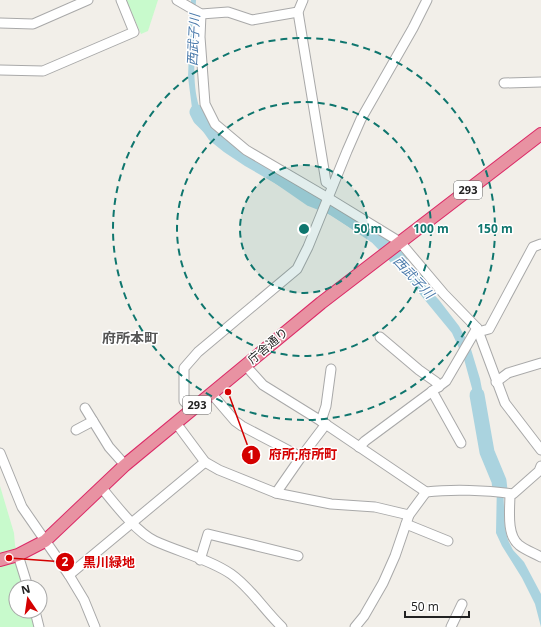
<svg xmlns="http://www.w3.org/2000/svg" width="541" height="627" viewBox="0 0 541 627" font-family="'Open Sans','Noto Sans JP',sans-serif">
	<rect width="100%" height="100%" fill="#f2efe9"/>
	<g fill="#c8facc">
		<polygon points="126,0 158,0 148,31 141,34"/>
		<polygon points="0,486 14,533 15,545 20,563 20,572 23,587 16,587 16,611 30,611 35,627 0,627"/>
	</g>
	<path fill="#aad3df" d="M191 0H196C195 12 196 25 195 37 194 77 190 112 221 142L357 226 399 258 439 300 459 326 470 346 480 379 494 452 503 486 505 528 508 540 513 550 524 562 541 594V627L535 604 522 578 502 546 496 533 497 482 494 466 487 452 485 428 476 403 464 359 452 333 410 282 371 241 330 215 245 166 224 152 209 140 198 124 192 108 188 77Z"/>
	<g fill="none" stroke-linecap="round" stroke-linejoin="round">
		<g stroke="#aad3df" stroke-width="15">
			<polyline points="197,112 200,118 214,132 311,199 334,208 377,237 400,261"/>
			<polyline points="477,395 487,452 499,481 500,490"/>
		</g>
		<defs>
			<g id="minor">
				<polyline points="177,0 201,14 228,12 252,20 298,12"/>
				<polyline points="303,0 298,12 326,182 332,186"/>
				<polyline points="201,14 200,37 205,104 215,124 246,150 328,198 400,242 444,294 477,328 505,403 541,450"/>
				<polyline points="0,23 33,24 88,0"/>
				<polyline points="0,70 43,71 134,32 121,0"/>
				<polyline points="504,83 541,82"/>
				<polyline points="478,332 489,329 533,247 541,244"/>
				<polyline points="380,337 419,370 436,382 439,387"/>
				<path d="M245 365 263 385 321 421 426 492C452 489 487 490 513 494L539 471 541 466"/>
				<polyline points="496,382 508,373 541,363"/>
				<polyline points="432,391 461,443"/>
				<polyline points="211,393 235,421 242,426 301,457"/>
				<polyline points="85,408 109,447 125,465"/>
				<polyline points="192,409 184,401 184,368 198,352 297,269 308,247 347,151 361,119 413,28 427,0"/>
				<polyline points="321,421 326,406 331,369"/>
				<polyline points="176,423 205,462 219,470 276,493 331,504 375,507 409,515"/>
				<polyline points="76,430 93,421"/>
				<polyline points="359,447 365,441 446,381 477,328"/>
				<polyline points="0,453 22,507 69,575 84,600 95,627"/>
				<path d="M101 487C114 503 137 533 155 541 179 552 209 559 231 574 251 588 264 610 282 627"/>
				<polyline points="276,493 301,457 326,424"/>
				<path d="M510 494C510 508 506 535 519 545 525 550 534 553 541 557"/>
				<polyline points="406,524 448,541"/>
				<polyline points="18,555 28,587"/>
				<polyline points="200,560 208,534 298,556"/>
				<polyline points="69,575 205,462"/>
				<polyline points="35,611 39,627"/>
				<polyline points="355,627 364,616 383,583 395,556 409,515 426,492"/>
				<polyline points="451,627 462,604"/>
			</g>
			<polyline id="highway" points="0,560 18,555 45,541 125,465 321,303 541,134"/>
		</defs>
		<use href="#minor" stroke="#a9a9a9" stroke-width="11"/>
		<use href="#highway" stroke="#dc2a67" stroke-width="14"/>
		<use href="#minor" stroke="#fff" stroke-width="9"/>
		<use href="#highway" stroke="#e892a2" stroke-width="12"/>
	</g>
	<circle cx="304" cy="229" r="64" fill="#0f766e" fill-opacity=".12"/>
	<g fill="none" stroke="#0f766e" stroke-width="2" stroke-dasharray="7 5">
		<circle cx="304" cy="229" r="64"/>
		<circle cx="304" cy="229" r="127"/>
		<circle cx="304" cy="229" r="191"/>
	</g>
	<g text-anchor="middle" stroke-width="3" stroke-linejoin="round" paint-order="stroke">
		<g fill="#fff" stroke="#646464" stroke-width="1">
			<rect x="454" y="181" width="28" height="18" rx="3"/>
			<rect x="183" y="396" width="28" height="18" rx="3"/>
		</g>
		<g font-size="11" font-weight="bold" fill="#222">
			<text x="468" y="194">293</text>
			<text x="197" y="409">293</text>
		</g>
		<g font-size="12" fill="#222" stroke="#fff">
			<text transform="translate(268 346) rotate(-40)" y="4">庁舎通り</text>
		</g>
		<g font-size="13" font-style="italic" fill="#4a7aab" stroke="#fff">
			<text transform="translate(193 40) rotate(-87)" y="5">西武子川</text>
			<text transform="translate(414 277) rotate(47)" y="5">西武子川</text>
		</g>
		<g font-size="14" font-weight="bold" fill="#555" stroke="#fff">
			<text x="130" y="343">府所本町</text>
		</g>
	</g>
	<circle cx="304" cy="229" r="6" fill="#0f766e" stroke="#fff" stroke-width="2"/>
	<g font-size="12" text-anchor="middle" font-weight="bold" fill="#0f766e" stroke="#fff" stroke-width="3" stroke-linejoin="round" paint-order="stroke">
		<text x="368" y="233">50 m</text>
		<text x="431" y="233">100 m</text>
		<text x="495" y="233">150 m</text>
	</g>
	<path fill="none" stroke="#d40000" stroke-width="1.5" d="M228 392L251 455M9 558L65 562"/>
	<g fill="#d40000" stroke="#fff" stroke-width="1.5">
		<circle cx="228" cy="392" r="4"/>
		<circle cx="9" cy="558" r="4"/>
		<circle cx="251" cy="455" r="10"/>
		<circle cx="65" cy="562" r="10"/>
	</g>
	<g font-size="12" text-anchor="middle" font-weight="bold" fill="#fff">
		<text x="251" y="459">1</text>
		<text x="65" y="566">2</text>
	</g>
	<g font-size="13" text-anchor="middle" font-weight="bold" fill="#d40000" stroke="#fff" stroke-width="3" stroke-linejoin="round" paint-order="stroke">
		<text x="303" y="459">府所;府所町</text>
		<text x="109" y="567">黒川緑地</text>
	</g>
	<g transform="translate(28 599) rotate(347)"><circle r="19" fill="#ffffff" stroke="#a7a7a7"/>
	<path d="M0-3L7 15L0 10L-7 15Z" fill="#d40000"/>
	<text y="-6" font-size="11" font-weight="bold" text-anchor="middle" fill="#222222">N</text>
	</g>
	<path d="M405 611v6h64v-6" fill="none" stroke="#222222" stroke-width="2"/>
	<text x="411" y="611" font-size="12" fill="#222222" stroke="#ffffff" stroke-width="3" paint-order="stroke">50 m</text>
</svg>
